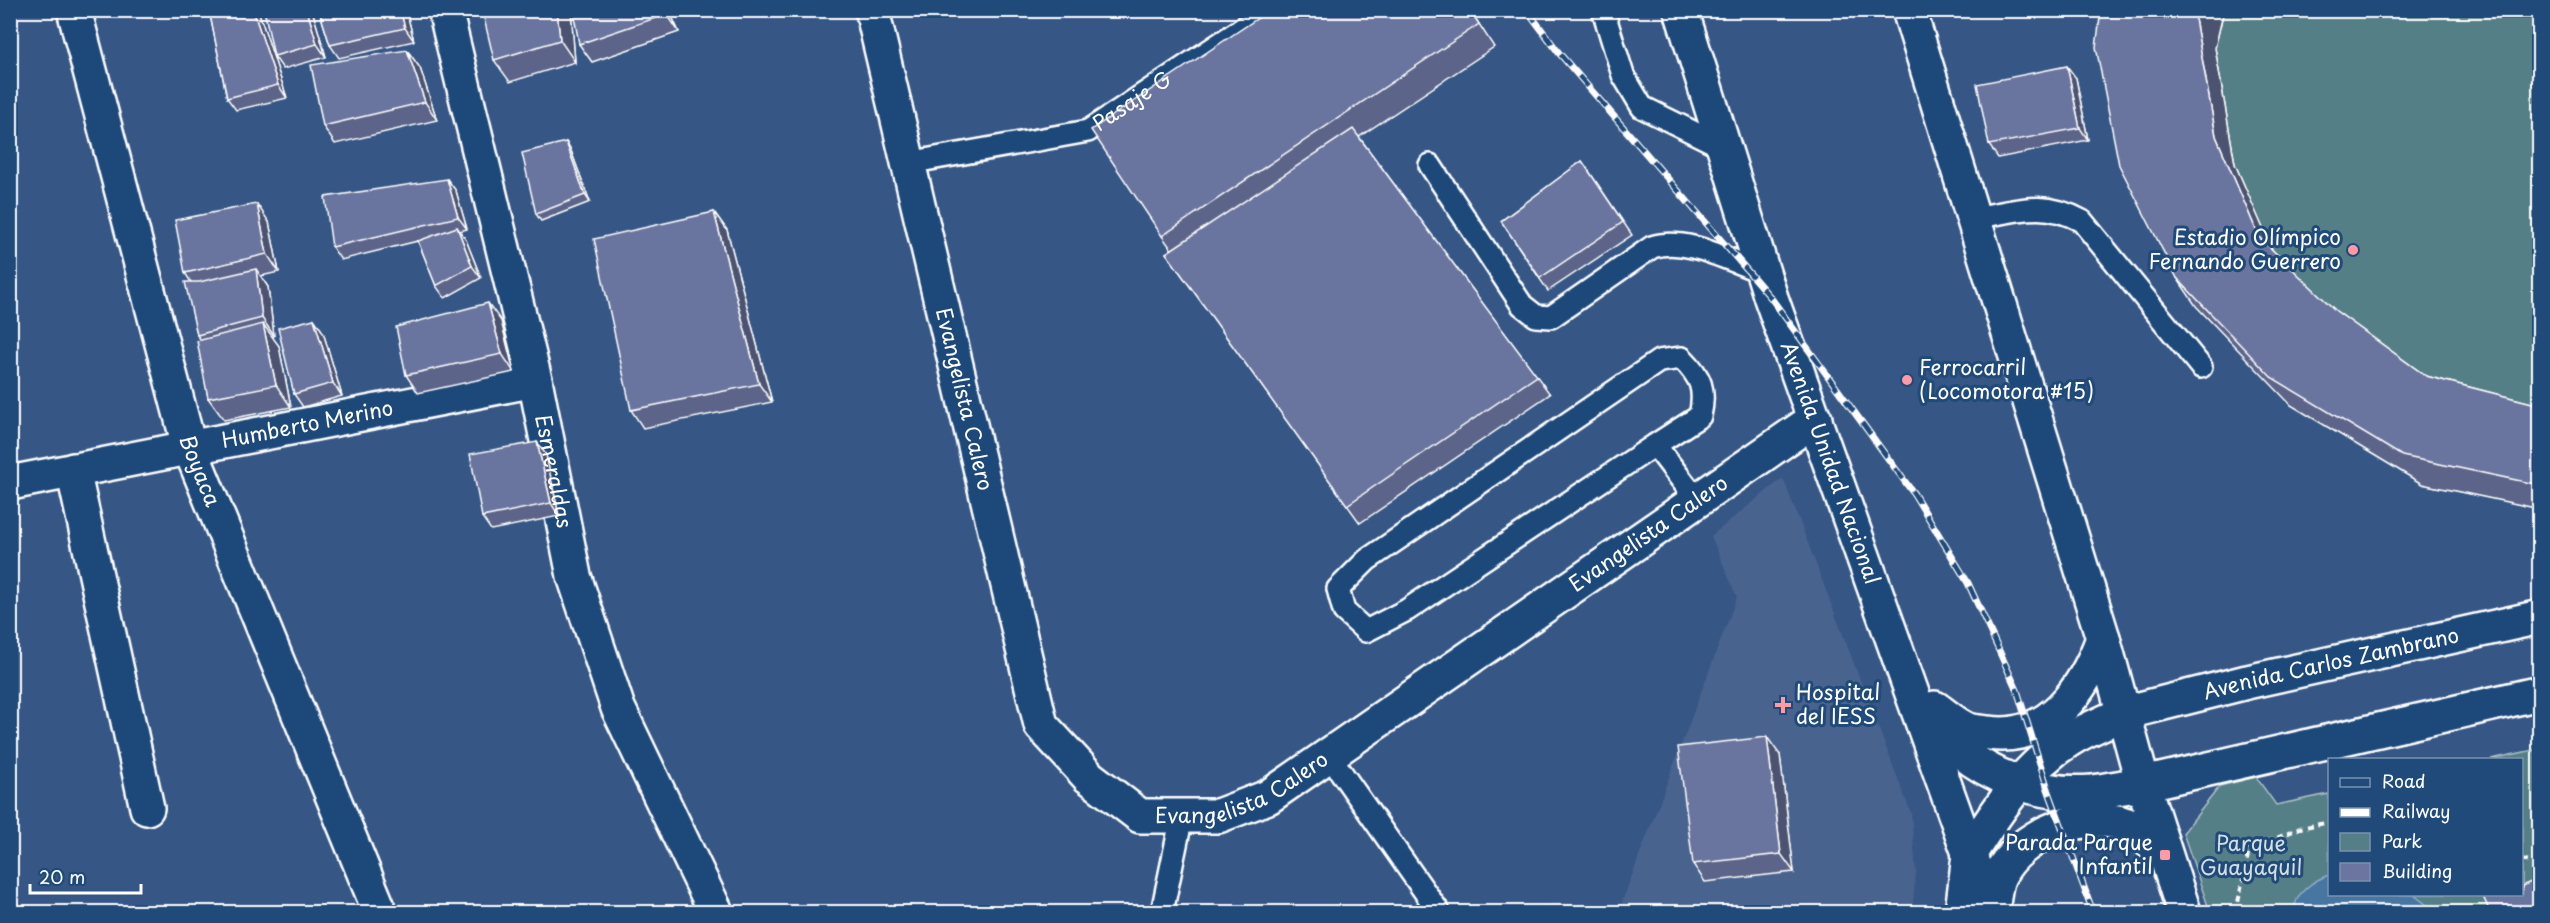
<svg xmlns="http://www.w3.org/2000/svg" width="2550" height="923" viewBox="0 0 2550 923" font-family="'Playpen Sans',sans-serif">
	<rect width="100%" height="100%" fill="#365785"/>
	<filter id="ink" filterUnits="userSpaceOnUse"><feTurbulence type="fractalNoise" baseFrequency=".0167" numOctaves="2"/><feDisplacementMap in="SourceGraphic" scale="12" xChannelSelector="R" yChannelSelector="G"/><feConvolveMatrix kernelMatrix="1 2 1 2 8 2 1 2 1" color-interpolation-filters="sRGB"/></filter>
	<g filter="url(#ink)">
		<polygon fill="#4a638f" points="1783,478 1911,813 1916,872 1912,912 1535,912 1541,905 1561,903 1619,910 1737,597 1711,536"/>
		<g fill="#557f87" stroke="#aabfc3" stroke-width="1.5">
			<polygon points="2125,11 2539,11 2539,508 2422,484 2291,405"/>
			<polygon points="2539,749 2539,912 2210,912 2183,833 2220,786 2256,777 2276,805 2329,794 2330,894 2522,894 2522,760 2491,759"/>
		</g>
		<path fill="#4776a3" stroke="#91adc8" stroke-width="1.5" d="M2329 875 2330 894 2414 895 2436 912H2294C2294 893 2314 880 2329 875Z"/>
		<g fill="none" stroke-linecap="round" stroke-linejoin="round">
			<defs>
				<g id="lane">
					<polyline points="1603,10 1623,75 1642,107 1723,147"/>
					<path id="s1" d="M908 163 1088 131 1269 11"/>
					<path d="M1430 165 1522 305 1536 316 1551 317 1652 247C1687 236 1729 261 1763 272"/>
					<path d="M1974 218C2016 211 2043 199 2082 221L2201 367"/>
					<path d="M1655 445 1407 610 1366 631 1344 611 1338 589 1367 560 1659 361 1682 358C1701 377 1706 389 1700 416L1655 445 1697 500"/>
					<polyline points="1329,755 1439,912"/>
					<polyline points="1162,912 1182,816"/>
				</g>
				<g id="street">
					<path id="s2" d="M74 10 189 446 380 912"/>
					<path id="s3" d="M445 10 535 380 574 576 618 708 716 912"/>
					<path id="s4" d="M872 10 1041 725 1089 777 1140 816H1218L1268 797 1815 419"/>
					<polyline points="73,470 147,808"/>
					<path id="s5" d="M10 483 535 380"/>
					<path id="s6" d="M2124 713 2247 682 2540 617"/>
					<polyline points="2143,784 2540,693"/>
					<polyline points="1962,912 1969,855"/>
				</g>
				<g id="secondary">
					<path id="s7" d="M1681 10 1771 298 1990 912"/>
					<polyline points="1909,10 2103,638 2143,784 2184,912"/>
					<path d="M1935 708C1945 715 1955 724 1966 729 1972 732 1982 732 1989 733 2049 742 2085 688 2103 638"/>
					<path d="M1929 712C1959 768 2030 797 2092 792 2109 790 2126 786 2143 784"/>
					<path d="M1969 855C1996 812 2025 767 2069 740 2086 729 2106 722 2124 713"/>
					<path d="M1992 912C1994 902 1994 886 1999 876 2019 834 2091 805 2134 828 2145 835 2155 847 2165 855"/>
				</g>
			</defs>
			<use href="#lane" stroke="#fff" stroke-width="26"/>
			<use href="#street" stroke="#fff" stroke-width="38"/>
			<use href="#secondary" stroke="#fff" stroke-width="38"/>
			<g stroke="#fff" stroke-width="4" stroke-dasharray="6 4.5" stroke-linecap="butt">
				<polyline points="2522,860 2540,865"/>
				<polyline points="2236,912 2249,850 2300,828 2330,822"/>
			</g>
			<use href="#lane" stroke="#1f4a7a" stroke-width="21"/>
			<use href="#street" stroke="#1f4a7a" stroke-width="33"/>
			<use href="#secondary" stroke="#1f4a7a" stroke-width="33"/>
			<defs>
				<polyline id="rail" points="1527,10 1559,53 1771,298 1914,494 1968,583 2017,690 2048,789 2093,912"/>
			</defs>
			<use href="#rail" stroke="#fff" stroke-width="7"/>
			<use href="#rail" stroke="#1f4a7a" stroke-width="4.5" stroke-dasharray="14" stroke-linecap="butt"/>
		</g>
		<g fill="#5c6589" stroke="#fff" stroke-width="1.5">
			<polygon points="209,10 258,10 287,98 236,110 227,98"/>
			<polygon points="312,10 326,57 283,69 274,56"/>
			<polygon points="319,10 406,10 414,41 339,58 330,45"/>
			<polygon points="571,10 575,62 510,82 494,60"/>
			<polygon points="669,10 679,32 592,62 579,44"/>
			<polygon points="1470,10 1494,47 1359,137 1550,394 1360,523 1166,253 1172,250 1162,236"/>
			<polygon points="2101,10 2224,10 2215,48 2235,164 2272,250 2336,311 2426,376 2540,405 2540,509 2422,484 2291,405 2196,306 2177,278"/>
			<polygon points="407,50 420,68 437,120 335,144 323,126"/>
			<polygon points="2076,78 2088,140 1998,158 1989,145"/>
			<polygon points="566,142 570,148 590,202 541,221 536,214"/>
			<polygon points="1582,161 1632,235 1548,291 1501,221"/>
			<polygon points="447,179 456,191 467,229 460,231 466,240 481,278 445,298 436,286 418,241 341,260 332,247"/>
			<polygon points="714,212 727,230 772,402 643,428 631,410"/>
			<polygon points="269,222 279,272 261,276 268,287 274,336 272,337 279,346 291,407 224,420 208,398 201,340 197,335 191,282 185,273"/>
			<polygon points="314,319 323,332 342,396 303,407 294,394"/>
			<polygon points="501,321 514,372 418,393 406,375"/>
			<polygon points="537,442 546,455 559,516 491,530 482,517"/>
			<polygon points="1780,755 1794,872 1705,882 1693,864"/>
		</g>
		<g fill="#4b526f" stroke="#fff" stroke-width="1.5">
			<polygon points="253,10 258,10 287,98 278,85"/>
			<polygon points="307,10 312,10 326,57 317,44"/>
			<polygon points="400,10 406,10 414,41 405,28"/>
			<polygon points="557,10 571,10 575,62 560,40"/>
			<polygon points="665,10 669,10 679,32 667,14"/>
			<polygon points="2197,10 2224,10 2215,48 2235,164 2279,265 2259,237 2216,136 2195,19"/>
			<polygon points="407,50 420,68 437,120 425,102"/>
			<polygon points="2067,66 2076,78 2088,140 2080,128"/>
			<polygon points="566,142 570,148 590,202 585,195"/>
			<polygon points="447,179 456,191 467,229 458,217"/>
			<polygon points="257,204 269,222 279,272 267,254"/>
			<polygon points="714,212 727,230 772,402 759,384"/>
			<polygon points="457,227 466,240 481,278 472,266"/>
			<polygon points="256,269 268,287 274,336 262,318"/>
			<polygon points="488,303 501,321 514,372 502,354"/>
			<polygon points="314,319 323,332 342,396 333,383"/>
			<polygon points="263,324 279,346 291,407 276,385"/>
			<polygon points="537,442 546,455 559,516 551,503"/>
			<polygon points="1767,737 1780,755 1794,872 1781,854"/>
		</g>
		<g fill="#6b759f" stroke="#fff" stroke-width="1.5">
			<polygon points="209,10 253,10 278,85 227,98"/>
			<polygon points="264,10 307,10 317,44 274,56"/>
			<polygon points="319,10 400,10 405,28 330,45"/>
			<polygon points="482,10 557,10 560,40 494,60"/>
			<polygon points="573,10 665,10 667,14 579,44"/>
			<polygon points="1270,10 1470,10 1479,24 1162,236 1091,130"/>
			<polygon points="2101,10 2197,10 2195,19 2216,136 2259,237 2336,311 2426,376 2540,405 2540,485 2402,456 2271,377 2177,278 2119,165 2096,47"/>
			<polygon points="407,50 425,102 323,126 311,65"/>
			<polygon points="2067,66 2080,128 1989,145 1977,84"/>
			<polygon points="1353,129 1537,376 1347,505 1166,253"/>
			<polygon points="566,142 585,195 536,214 522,153"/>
			<polygon points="1582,161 1623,222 1540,278 1501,221"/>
			<polygon points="447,179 458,217 332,247 325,197"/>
			<polygon points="257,204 267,254 185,273 175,220"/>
			<polygon points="714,212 759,384 631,410 594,239"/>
			<polygon points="457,227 472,266 436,286 418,241"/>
			<polygon points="256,269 262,318 197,335 185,282 199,282"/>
			<polygon points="488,303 502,354 406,375 396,327"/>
			<polygon points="314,319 333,383 294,394 278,328"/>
			<polygon points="263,324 276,385 208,398 197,341"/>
			<polygon points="537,442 551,503 482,517 470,454"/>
			<polygon points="1767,737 1781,854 1693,864 1678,747"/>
			<polygon points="2540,878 2540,912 2490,912 2482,894 2522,894 2522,886"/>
		</g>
	</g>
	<g fill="#ff9aa2" stroke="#1f4a7a" stroke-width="2">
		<circle cx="2353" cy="250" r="6"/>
		<circle cx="1907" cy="380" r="6"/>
		<path d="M1780 696h6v6h6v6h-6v6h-6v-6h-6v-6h6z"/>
		<rect x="2159" y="849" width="12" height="12" rx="3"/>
	</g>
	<g text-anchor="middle" stroke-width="6" stroke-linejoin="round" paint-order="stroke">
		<g font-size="21" fill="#fff" stroke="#1f4a7a">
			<text dy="7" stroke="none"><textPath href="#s1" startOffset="236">Pasaje G</textPath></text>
			<text dy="7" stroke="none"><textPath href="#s4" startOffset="400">Evangelista Calero</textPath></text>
			<text dy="7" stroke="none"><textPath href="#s5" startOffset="303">Humberto Merino</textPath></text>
			<text dy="7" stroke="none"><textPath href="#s7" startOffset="477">Avenida Unidad Nacional</textPath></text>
			<text dy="7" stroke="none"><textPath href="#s2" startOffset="478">Boyaca</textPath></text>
			<text dy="7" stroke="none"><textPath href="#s3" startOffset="474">Esmeraldas</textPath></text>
			<text dy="7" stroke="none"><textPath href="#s4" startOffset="1464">Evangelista Calero</textPath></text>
			<text dy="7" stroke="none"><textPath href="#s6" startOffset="213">Avenida Carlos Zambrano</textPath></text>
			<text dy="7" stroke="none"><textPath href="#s4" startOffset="978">Evangelista Calero</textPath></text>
		</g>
		<g font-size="21" fill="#fff" stroke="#1f4a7a" text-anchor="end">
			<text x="2341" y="245">Estadio Olímpico<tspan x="2341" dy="24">Fernando Guerrero</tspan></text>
			<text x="1919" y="375" text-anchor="start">Ferrocarril<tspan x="1919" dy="24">(Locomotora #15)</tspan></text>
			<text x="1796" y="700" text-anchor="start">Hospital<tspan x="1796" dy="24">del IESS</tspan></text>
			<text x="2153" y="850">Parada Parque<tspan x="2153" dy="24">Infantil</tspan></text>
		</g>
		<g font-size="21" fill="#d4dfe1" stroke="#1f4a7a">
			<text x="2251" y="851">Parque<tspan x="2251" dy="24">Guayaquil</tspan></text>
		</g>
	</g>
	<rect width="2550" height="923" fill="none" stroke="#1f4a7a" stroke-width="36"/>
	<rect x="18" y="18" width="2514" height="887" fill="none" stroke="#fff" stroke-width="2" filter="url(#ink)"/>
	<rect x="2328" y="758" width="195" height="138" fill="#1f4a7a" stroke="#7992af" stroke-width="1.5"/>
	<rect x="2340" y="778" width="30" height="9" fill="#1f4a7a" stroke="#7992af" stroke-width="1.5"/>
	<text x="2382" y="788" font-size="18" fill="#ffffff">Road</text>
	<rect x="2340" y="808" width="30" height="9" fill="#ffffff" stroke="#7992af" stroke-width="1.5"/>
	<text x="2382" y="818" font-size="18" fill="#ffffff">Railway</text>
	<rect x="2340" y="833" width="30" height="18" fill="#557f87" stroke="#7992af" stroke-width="1.5"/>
	<text x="2382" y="848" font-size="18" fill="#ffffff">Park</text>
	<rect x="2340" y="863" width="30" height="18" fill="#6b759f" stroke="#7992af" stroke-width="1.5"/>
	<text x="2382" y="878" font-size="18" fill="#ffffff">Building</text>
	<path d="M30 884v9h111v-9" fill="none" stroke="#ffffff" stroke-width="3"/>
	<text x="39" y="884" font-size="18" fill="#ffffff" stroke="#1f4a7a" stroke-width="4.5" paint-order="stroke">20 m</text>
</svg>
